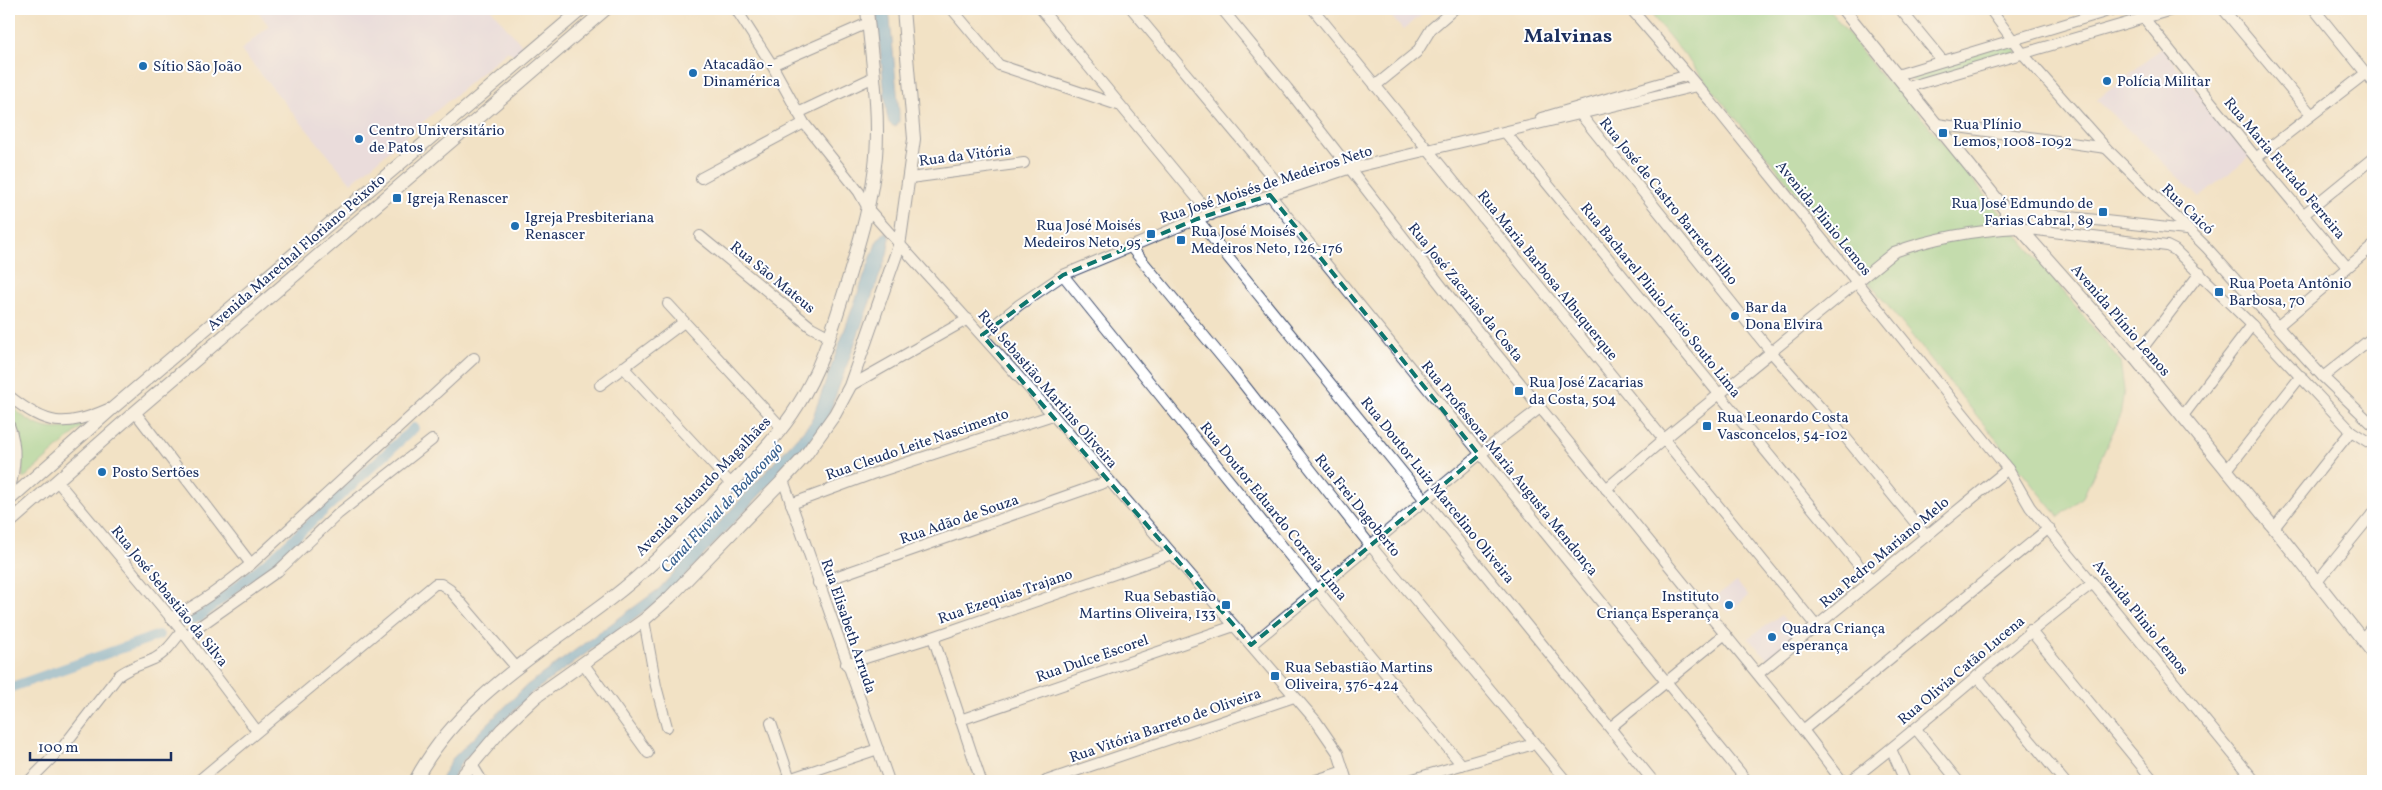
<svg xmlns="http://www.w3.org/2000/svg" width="2382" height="790" viewBox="0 0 2382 790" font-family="Vollkorn,serif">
	<rect width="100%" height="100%" fill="#fff"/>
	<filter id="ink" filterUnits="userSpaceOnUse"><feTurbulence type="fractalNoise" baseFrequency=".02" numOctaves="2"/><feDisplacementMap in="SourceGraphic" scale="10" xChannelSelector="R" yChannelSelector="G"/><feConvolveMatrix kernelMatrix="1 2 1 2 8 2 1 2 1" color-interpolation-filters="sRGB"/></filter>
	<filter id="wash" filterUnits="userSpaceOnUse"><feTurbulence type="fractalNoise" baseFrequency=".0096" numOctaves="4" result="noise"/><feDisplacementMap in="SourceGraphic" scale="20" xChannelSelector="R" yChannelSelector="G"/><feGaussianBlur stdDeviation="1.12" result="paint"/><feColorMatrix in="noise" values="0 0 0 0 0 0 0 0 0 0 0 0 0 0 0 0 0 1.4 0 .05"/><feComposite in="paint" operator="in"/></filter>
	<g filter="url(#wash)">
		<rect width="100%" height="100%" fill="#f2e2c5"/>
		<g fill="#dfd5f5">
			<polygon points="256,9 491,9 525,49 518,56 507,51 351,183 241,50 269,26"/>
			<polygon points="1385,9 1429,9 1403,30"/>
			<polygon points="2162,48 2249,157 2199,197 2097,100"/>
			<polygon points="1737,582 1748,596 1728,612 1714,597"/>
			<polygon points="1781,615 1797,635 1768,659 1748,638"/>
		</g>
		<g fill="#8cd591" stroke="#548278">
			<polygon points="1647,9 1829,9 1882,77 1907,99 2120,361 2124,390 2120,417 2083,497 2059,517"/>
			<polygon points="2010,42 2018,52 1914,83 1910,75"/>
			<path d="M9 404C37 430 49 433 85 424L23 479 21 435 9 416Z"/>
		</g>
		<g fill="#62a7d7" stroke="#3e6b9a">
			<polygon points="876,9 889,9 899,113 899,122 895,127 889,123 887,115"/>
			<polygon points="886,231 890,238 887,255 825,425 668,594 533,692 461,763 451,781 440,781 452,759 526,686 659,589 811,422 877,241"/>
		</g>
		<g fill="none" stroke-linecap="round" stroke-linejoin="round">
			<g stroke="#62a7d7" stroke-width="10">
				<polyline points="187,621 201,616 280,551 414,428"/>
				<polyline points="9,688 159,635"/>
			</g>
		</g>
	</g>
	<g filter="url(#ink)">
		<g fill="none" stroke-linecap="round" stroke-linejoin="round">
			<defs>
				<g id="minor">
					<polyline points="736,9 772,65 804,123 859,192 869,210 1053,415 1316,721 1338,753 1347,781"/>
					<polyline points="952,9 999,65 1118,105"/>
					<polyline points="1041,9 1211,215"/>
					<polyline points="1132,9 1284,191"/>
					<polyline points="1222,9 1287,88 1450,297 1803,730 1842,781"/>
					<polyline points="1313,9 1817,627"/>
					<polyline points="1631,9 1711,102 2008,469 1758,674"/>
					<polyline points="1900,9 1942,60"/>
					<polyline points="1990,9 2023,54 2106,148 2207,248 2323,377 2373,425"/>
					<polyline points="2223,9 2311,114"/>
					<polyline points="2314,9 2373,82"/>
					<polyline points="2144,18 2256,158 2347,267"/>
					<polyline points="772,65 868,23"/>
					<polyline points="1897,75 2115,9"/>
					<polyline points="1375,86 1417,52 1431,29 1454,9"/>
					<polyline points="1908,87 2175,9"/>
					<polyline points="798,113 874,77"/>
					<polyline points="1581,115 1772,353 1833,422 1926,536"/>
					<polyline points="1541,118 1688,75"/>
					<polyline points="1937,124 2106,148"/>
					<polyline points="1505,132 1871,580"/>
					<polyline points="2256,158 2366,73"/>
					<polyline points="701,178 804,123"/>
					<polyline points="910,178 1024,163"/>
					<polyline points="1270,195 1747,781"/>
					<polyline points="2303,215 2373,158"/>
					<polyline points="1197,219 1653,781"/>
					<polyline points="1999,229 2007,210 2186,230"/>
					<polyline points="700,236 811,327 830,337"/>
					<polyline points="1130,246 1234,372 1370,545 1566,781"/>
					<polyline points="1063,275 1370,655 1462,765"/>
					<polyline points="668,304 782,428"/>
					<polyline points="2278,326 2373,246"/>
					<polyline points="982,335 1019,305 1063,275 1197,219 1348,169 1697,86"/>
					<polyline points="2135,358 2200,273"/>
					<polyline points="623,367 731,484"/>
					<polyline points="2323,377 2373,337"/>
					<polyline points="600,385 684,322"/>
					<polyline points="850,386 968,319"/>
					<path d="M9 396C47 426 64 428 108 409"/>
					<polyline points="135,412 251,564"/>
					<polyline points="2182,417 2252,325"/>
					<path d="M9 425C18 448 15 469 9 493"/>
					<polyline points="2008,469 2030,507 2255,781"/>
					<polyline points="2226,471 2301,376"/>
					<polyline points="783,480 889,781"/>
					<polyline points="57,481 182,631 257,731"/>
					<path d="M1606 489 1663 440 1894 252C1933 238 1978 230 2020 228L2167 246 2175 250 2252 325 2351 431 2373 445"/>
					<polyline points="791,504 872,474 1053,415"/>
					<polyline points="2274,528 2351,431"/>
					<polyline points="818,583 1109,481"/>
					<polyline points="2316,583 2373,513"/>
					<path d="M170 618C201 604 225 585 251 564L474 358"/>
					<polyline points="644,620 656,686 667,727"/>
					<polyline points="2030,630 2154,781"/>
					<polyline points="186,636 278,571 338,514 432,440"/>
					<polyline points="933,637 981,781"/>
					<polyline points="2362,640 2373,625"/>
					<polyline points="1251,645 1479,455 1540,408"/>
					<polyline points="583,663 648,753"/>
					<polyline points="846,664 933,637 1172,554"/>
					<polyline points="1977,676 2064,781"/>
					<polyline points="960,720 1234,626"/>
					<polyline points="771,723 790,779"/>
					<polyline points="1611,727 1725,634"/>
					<polyline points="1916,729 1958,781"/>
					<polyline points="1803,730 2049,528"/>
					<polyline points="1891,749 1905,781"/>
					<polyline points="471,763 482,781"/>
					<path d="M29 781 62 748 118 676C129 667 141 665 154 659 166 653 174 641 182 631"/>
					<polyline points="198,781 435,584 441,584 450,590 516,667"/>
					<polyline points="783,781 878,749"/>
					<polyline points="1046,781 1294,697"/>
					<polyline points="1313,781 1344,771"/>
					<polyline points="1406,781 1534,744"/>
					<path d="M1850 781C1933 717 2009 646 2093 583"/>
				</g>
				<g id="major">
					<polyline points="1843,9 2020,228 2135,358 2274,528 2373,653"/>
					<polyline points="9,500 114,407 582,9"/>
					<polyline points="9,523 135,412 606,9"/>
					<path d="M415 781C457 700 539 653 609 600 650 569 684 533 720 496 747 467 777 439 798 405 821 369 833 327 846 286 859 243 872 202 876 156 880 108 871 57 867 9"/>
					<polyline points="458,781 502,729 537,696 644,620 670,597 783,480 805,456 835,414 850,386 899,246 914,139 903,9"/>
				</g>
			</defs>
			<use href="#minor" stroke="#3b4a6d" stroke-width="12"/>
			<use href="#major" stroke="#3b4a6d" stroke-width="14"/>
			<use href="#minor" stroke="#fff" stroke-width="10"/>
			<use href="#major" stroke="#fff" stroke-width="12"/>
		</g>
	</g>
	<path d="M0 0H2382V790H0ZM1270 195 1479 455 1251 645 982 335 1063 275 1197 219Z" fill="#f2e2c5" fill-opacity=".55" fill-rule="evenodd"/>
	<path fill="none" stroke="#0f766e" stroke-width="4" stroke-dasharray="10 6" stroke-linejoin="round" d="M1270 195 1479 455 1251 645 982 335 1063 275 1197 219Z"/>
	<g fill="#1f6fb2" stroke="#fff" stroke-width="2">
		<circle cx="143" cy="66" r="5"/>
		<circle cx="693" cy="73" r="5"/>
		<circle cx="2107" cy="81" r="5"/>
		<rect x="1938" y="128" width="10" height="10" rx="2.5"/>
		<circle cx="359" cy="139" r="5"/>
		<rect x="392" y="193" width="10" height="10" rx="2.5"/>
		<rect x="2098" y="207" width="10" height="10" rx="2.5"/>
		<circle cx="515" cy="226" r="5"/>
		<rect x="1146" y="229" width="10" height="10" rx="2.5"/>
		<rect x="1176" y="235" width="10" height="10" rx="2.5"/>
		<rect x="2214" y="287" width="10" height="10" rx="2.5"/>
		<circle cx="1735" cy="316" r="5"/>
		<rect x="1514" y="386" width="10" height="10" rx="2.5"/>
		<rect x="1702" y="421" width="10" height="10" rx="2.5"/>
		<circle cx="102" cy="472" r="5"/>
		<rect x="1221" y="600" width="10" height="10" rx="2.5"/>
		<circle cx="1729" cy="605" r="5"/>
		<circle cx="1772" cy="637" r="5"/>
		<rect x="1270" y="671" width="10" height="10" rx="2.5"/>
	</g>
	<g text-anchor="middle" stroke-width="4" stroke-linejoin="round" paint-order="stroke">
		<g font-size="15" fill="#1b2f5e" stroke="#fff" text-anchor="start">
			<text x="703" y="69">Atacadão -<tspan x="703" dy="17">Dinamérica</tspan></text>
			<text x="153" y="71">Sítio São João</text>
			<text x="2117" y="86">Polícia Militar</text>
			<text x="1953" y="129">Rua Plínio<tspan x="1953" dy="17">Lemos, 1008-1092</tspan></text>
			<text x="369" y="135">Centro Universitário<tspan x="369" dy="17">de Patos</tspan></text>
			<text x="407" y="203">Igreja Renascer</text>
			<text x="2093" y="208" text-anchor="end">Rua José Edmundo de<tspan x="2093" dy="17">Farias Cabral, 89</tspan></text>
			<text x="525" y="222">Igreja Presbiteriana<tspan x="525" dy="17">Renascer</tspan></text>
			<text x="1141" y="230" text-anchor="end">Rua José Moisés<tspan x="1141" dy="17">Medeiros Neto, 95</tspan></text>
			<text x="1191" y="236">Rua José Moisés<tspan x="1191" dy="17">Medeiros Neto, 126-176</tspan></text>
			<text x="2229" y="288">Rua Poeta Antônio<tspan x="2229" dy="17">Barbosa, 70</tspan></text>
			<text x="1745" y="312">Bar da<tspan x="1745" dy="17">Dona Elvira</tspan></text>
			<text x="1529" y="387">Rua José Zacarias<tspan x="1529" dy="17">da Costa, 504</tspan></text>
			<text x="1717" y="422">Rua Leonardo Costa<tspan x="1717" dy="17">Vasconcelos, 54-102</tspan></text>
			<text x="112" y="477">Posto Sertões</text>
			<text x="1216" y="601" text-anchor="end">Rua Sebastião<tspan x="1216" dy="17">Martins Oliveira, 133</tspan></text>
			<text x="1719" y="601" text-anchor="end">Instituto<tspan x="1719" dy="17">Criança Esperança</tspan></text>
			<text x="1782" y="633">Quadra Criança<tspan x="1782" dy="17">esperança</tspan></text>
			<text x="1285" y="672">Rua Sebastião Martins<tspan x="1285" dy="17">Oliveira, 376-424</tspan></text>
		</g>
		<g font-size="15" fill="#1b2f5e" stroke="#fff">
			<text transform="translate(965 155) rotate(-7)" y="5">Rua da Vitória</text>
			<text transform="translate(2285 168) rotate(50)" y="5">Rua Maria Furtado Ferreira</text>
			<text transform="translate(1266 184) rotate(-18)" y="5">Rua José Moisés de Medeiros Neto</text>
			<text transform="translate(1669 201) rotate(51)" y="5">Rua José de Castro Barreto Filho</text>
			<text transform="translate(2188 209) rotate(44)" y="5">Rua Caicó</text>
			<text transform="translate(1824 218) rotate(51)" y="5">Avenida Plinio Lemos</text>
			<text transform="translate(296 252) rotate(-41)" y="5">Avenida Marechal Floriano Peixoto</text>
			<text transform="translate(1548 275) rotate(51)" y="5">Rua Maria Barbosa Albuquerque</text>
			<text transform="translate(773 277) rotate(39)" y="5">Rua São Mateus</text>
			<text transform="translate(1466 292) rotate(51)" y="5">Rua José Zacarias da Costa</text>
			<text transform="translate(1661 300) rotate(51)" y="5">Rua Bacharel Plinio Lúcio Souto Lima</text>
			<text transform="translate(2121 320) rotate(49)" y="5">Avenida Plínio Lemos</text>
			<text transform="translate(1048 389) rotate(49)" y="5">Rua Sebastião Martins Oliveira</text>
			<text transform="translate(917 444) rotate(-19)" y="5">Rua Cleudo Leite Nascimento</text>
			<text transform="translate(1510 468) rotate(51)" y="5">Rua Professora Maria Augusta Mendonça</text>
			<text transform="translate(703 486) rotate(-46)" y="5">Avenida Eduardo Magalhães</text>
			<text transform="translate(1438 490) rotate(51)" y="5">Rua Doutor Luiz Marcelino Oliveira</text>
			<text transform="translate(1358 505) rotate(51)" y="5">Rua Frei Dagoberto</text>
			<text transform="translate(1274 511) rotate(51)" y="5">Rua Doutor Eduardo Correia Lima</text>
			<text transform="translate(959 519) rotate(-19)" y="5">Rua Adão de Souza</text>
			<text transform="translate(1884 552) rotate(-40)" y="5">Rua Pedro Mariano Melo</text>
			<text transform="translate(170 596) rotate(51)" y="5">Rua José Sebastião da Silva</text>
			<text transform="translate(1005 596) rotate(-19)" y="5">Rua Ezequias Trajano</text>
			<text transform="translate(2141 617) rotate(51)" y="5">Avenida Plinio Lemos</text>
			<text transform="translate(849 626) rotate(71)" y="5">Rua Elisabeth Arruda</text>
			<text transform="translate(1092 658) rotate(-19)" y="5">Rua Dulce Escorel</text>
			<text transform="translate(1961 670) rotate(-40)" y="5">Rua Olivia Catão Lucena</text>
			<text transform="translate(1165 725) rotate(-19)" y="5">Rua Vitória Barreto de Oliveira</text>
		</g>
		<g font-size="16" font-style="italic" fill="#375f8e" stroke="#fff">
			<text transform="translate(721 507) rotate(-47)" y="6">Canal Fluvial de Bodocongó</text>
		</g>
		<g font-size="20" font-weight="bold" fill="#1b2f5e" stroke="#fff">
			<text x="1568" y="42">Malvinas</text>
		</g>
	</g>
	<rect width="2382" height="790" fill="none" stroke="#fff" stroke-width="30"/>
	<path d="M30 752v8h141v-8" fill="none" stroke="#1b2f5e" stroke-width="2.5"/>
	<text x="38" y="752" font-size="15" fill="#1b2f5e" stroke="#ffffff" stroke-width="4" paint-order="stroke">100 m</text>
</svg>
